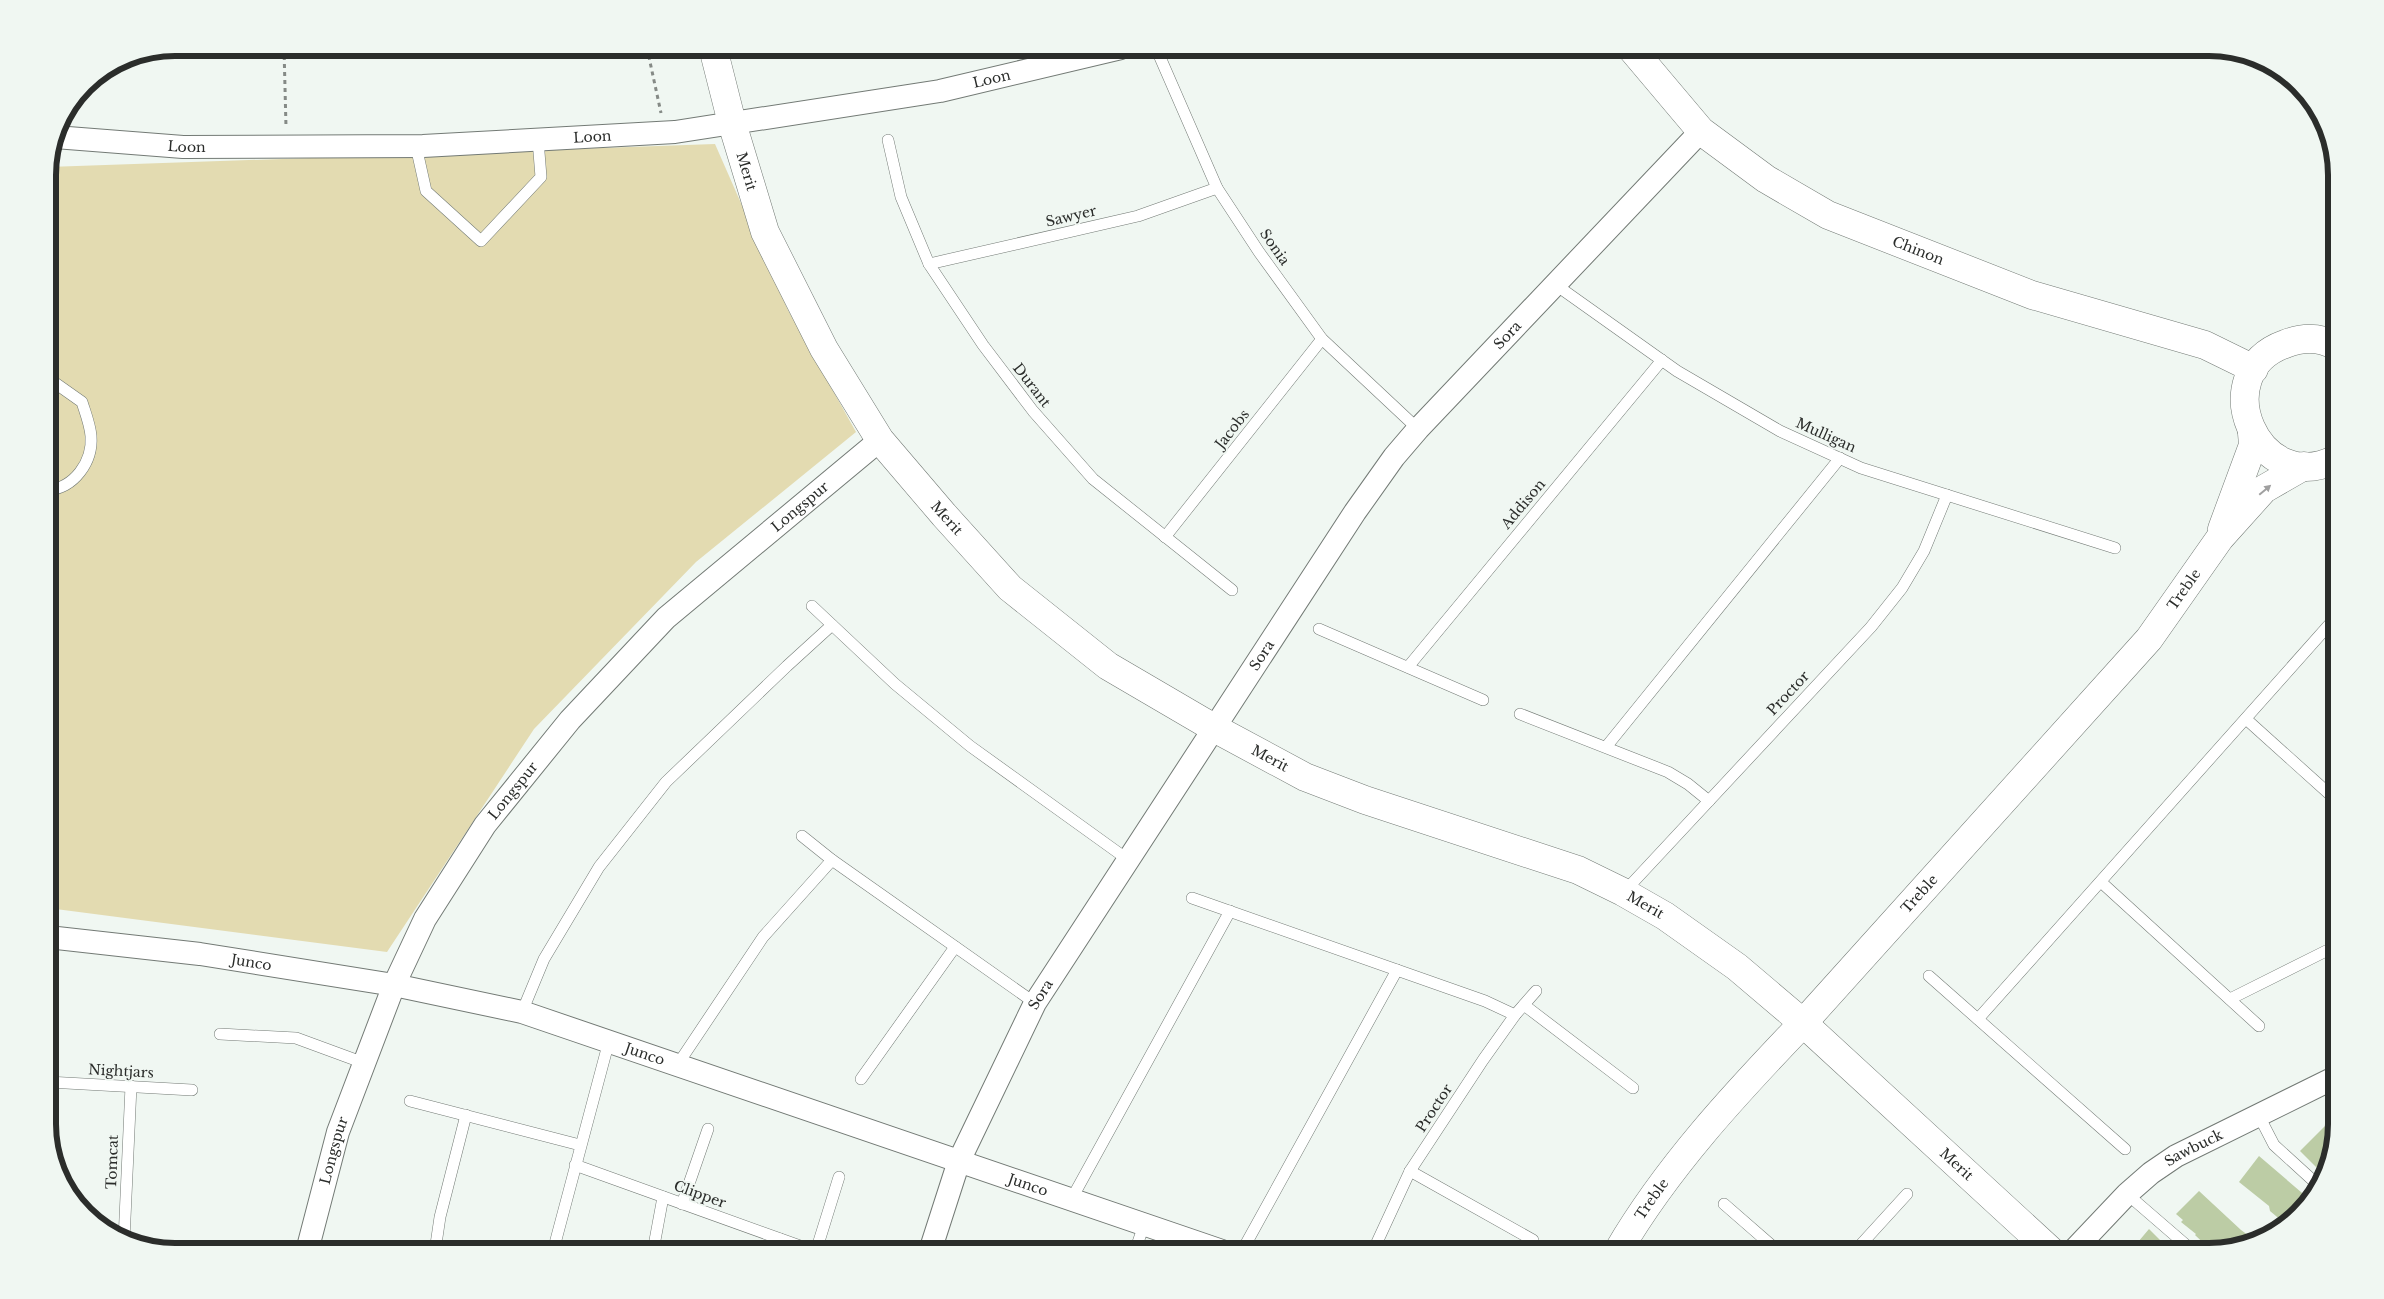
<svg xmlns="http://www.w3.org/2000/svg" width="2384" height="1299" viewBox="0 0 2384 1299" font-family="'Libre Baskerville',serif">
	<rect width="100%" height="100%" fill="#f0f7f2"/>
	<polygon fill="#e3dbb1" points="715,144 788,310 856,432 696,562 534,729 387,952 48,908 48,167"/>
	<g fill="#bccca5">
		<polygon points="2325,1126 2334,1135 2325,1174 2323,1174 2300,1151"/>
		<polygon points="2259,1156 2308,1198 2283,1222 2270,1211 2269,1206 2239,1182"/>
		<polygon points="2199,1191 2241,1230 2252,1238 2212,1251 2195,1235 2196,1234 2181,1222 2183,1220 2176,1214"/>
		<polygon points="2149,1229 2166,1246 2175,1251 2133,1251 2133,1248"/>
	</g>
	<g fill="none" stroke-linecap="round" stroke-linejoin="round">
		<defs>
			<g id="lane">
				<polyline points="1156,48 1217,188 1259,252 1322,339 1418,429"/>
				<polyline points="888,140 901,197 929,264 983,345 1033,411 1093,479 1232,590"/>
				<polyline points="416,146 426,191 481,241 541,177 538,140"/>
				<polyline points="929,264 1138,216 1217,188"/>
				<polyline points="1556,285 1677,371 1780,431 1861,468 2115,548"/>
				<path d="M48 378 82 402C85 412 90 424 91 436 93 462 74 488 48 490"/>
				<polyline points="1165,537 1322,339"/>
				<polyline points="812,606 895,684 970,746 1127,859"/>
				<polyline points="1319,629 1483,700"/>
				<polyline points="1408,667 1662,360"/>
				<polyline points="1520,714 1668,772 1688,784 1709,801"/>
				<polyline points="2246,719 2336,800"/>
				<polyline points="1606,747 1840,458"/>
				<polyline points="802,836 832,860 1035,1003"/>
				<polyline points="2101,882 2259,1026"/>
				<polyline points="1624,892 1871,627 1902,588 1924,551 1947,495"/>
				<polyline points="1192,898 1485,1001 1515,1015"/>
				<polyline points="1929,976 2125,1149"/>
				<polyline points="2230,999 2336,946"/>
				<polyline points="1524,1005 1633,1088"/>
				<polyline points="522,1012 544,959 599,867 666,782 787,666 832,625"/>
				<polyline points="1978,1019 2336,617"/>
				<polyline points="220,1034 296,1038 364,1063"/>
				<polyline points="678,1064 763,937 832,860"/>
				<polyline points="861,1079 955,947"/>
				<polyline points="48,1082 192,1090"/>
				<polyline points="410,1101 580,1145"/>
				<polyline points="2258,1114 2274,1145 2319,1186"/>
				<polyline points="575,1165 814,1251"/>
				<polyline points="1410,1171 1533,1240"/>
				<polyline points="2127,1194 2193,1251"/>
				<polyline points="1071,1200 1230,911"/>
				<polyline points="682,1204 708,1129"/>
				<polyline points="1724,1204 1778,1251"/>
				<polyline points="124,1240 131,1086"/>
				<polyline points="435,1251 440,1217 466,1115"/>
				<polyline points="553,1251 609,1041"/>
				<polyline points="653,1251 663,1197"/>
				<polyline points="776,1251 780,1239"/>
				<polyline points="816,1251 839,1177"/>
				<polyline points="1135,1251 1144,1225"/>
				<polyline points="1242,1251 1397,970"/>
				<polyline points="1373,1251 1410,1171 1483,1060 1515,1015 1536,991"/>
				<polyline points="1855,1251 1907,1194"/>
			</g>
			<g id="street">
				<path id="s1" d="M55 137 183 147 423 146 675 132 940 91 1121 48"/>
				<path id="s2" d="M48 937 200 954 394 985 522 1012 1222 1251"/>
				<path id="s3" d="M307 1251 338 1132 394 985 425 919 485 825 570 720 666 618 880 440"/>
				<path id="s4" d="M930 1251 959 1161 1035 1003 1355 512 1394 457 1418 429 1701 131"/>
				<path id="s5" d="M2073 1251 2127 1194 2151 1173 2176 1156 2336 1077"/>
			</g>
			<g id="secondary">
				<path id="s6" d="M713 48 732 123 765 232 824 349 880 440 944 515 1010 588 1108 666 1214 728 1305 777 1365 800 1578 870 1623 892 1665 916 1737 967 1803 1023 2051 1251"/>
				<path id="s7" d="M1631 48 1701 131 1766 179 1828 215 2032 295 2205 345 2254 369"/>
				<path d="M2336 346C2320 337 2302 337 2285 344 2204 373 2258 499 2336 459"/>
				<polyline points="2222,529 2253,445 2252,433"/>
				<path id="s8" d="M1618 1251C1667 1167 1735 1094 1803 1023L2149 639 2220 538 2264 489 2304 466"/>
			</g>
		</defs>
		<use href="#lane" stroke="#737a75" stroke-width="12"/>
		<use href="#street" stroke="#737a75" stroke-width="24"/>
		<use href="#secondary" stroke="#737a75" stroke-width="29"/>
		<g stroke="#858a86" stroke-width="3" stroke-dasharray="4 4" stroke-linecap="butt">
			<polyline points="284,48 286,127"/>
			<polyline points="647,48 661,113"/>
		</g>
		<use href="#lane" stroke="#fff" stroke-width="11"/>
		<use href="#street" stroke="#fff" stroke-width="22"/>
		<use href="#secondary" stroke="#fff" stroke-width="28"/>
	</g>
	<defs><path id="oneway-solid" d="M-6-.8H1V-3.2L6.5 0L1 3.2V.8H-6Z" transform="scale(1.25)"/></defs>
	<use fill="#a0a0a0" href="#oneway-solid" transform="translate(2265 490) rotate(-40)"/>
	<g text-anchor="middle" stroke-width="4" stroke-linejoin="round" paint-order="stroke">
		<g font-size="14" fill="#2b2d2b" stroke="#f0f7f2">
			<text dy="5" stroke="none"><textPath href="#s1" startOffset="942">Loon</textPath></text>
			<text dy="5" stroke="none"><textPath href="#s1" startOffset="538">Loon</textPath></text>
			<text dy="5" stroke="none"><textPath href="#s1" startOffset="132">Loon</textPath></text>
			<text dy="5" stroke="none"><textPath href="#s6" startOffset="128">Merit</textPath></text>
			<text transform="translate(1071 216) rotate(-13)" y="5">Sawyer</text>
			<text transform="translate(1275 247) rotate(55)" y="5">Sonia</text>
			<text dy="5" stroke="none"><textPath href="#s7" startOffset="358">Chinon</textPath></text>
			<text dy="5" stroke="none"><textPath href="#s4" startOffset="1090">Sora</textPath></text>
			<text transform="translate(1032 385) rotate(52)" y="5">Durant</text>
			<text transform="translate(1232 429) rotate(-52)" y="5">Jacobs</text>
			<text transform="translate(1826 435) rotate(24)" y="5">Mulligan</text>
			<text transform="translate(1523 504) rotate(-50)" y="5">Addison</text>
			<text dy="5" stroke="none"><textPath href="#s3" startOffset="914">Longspur</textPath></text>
			<text dy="5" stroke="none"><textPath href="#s6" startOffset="532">Merit</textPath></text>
			<text dy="5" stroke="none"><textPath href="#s8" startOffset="872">Treble</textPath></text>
			<text dy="5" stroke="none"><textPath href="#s4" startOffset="685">Sora</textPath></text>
			<text transform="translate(1788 693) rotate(-47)" y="5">Proctor</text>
			<text dy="5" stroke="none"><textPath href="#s6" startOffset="938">Merit</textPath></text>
			<text dy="5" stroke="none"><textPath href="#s3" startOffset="509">Longspur</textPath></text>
			<text dy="5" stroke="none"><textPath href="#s8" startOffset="468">Treble</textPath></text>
			<text dy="5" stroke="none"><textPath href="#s6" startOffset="1342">Merit</textPath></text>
			<text dy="5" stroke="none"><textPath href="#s2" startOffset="205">Junco</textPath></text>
			<text dy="5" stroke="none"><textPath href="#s4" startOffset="280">Sora</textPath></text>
			<text dy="5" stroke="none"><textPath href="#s2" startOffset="610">Junco</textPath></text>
			<text transform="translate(121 1071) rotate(3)" y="5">Nightjars</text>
			<text transform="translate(1434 1108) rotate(-57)" y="5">Proctor</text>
			<text dy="5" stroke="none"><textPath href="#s5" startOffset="160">Sawbuck</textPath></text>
			<text dy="5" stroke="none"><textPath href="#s3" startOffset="104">Longspur</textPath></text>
			<text transform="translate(112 1162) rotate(-88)" y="5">Tomcat</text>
			<text dy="5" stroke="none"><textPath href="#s6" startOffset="1748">Merit</textPath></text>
			<text dy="5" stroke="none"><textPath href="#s2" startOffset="1015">Junco</textPath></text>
			<text transform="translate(700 1194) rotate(20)" y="5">Clipper</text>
			<text dy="5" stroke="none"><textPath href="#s8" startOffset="62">Treble</textPath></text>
		</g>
	</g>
	<path d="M0 0H2384V1299H0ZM175 56H2209A119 119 0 0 1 2328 175V1124A119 119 0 0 1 2209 1243H175A119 119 0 0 1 56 1124V175A119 119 0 0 1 175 56Z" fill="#f0f7f2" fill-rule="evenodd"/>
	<path fill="none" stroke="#2b2d2b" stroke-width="6" d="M175 56H2209A119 119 0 0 1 2328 175V1124A119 119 0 0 1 2209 1243H175A119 119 0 0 1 56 1124V175A119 119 0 0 1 175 56Z"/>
</svg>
